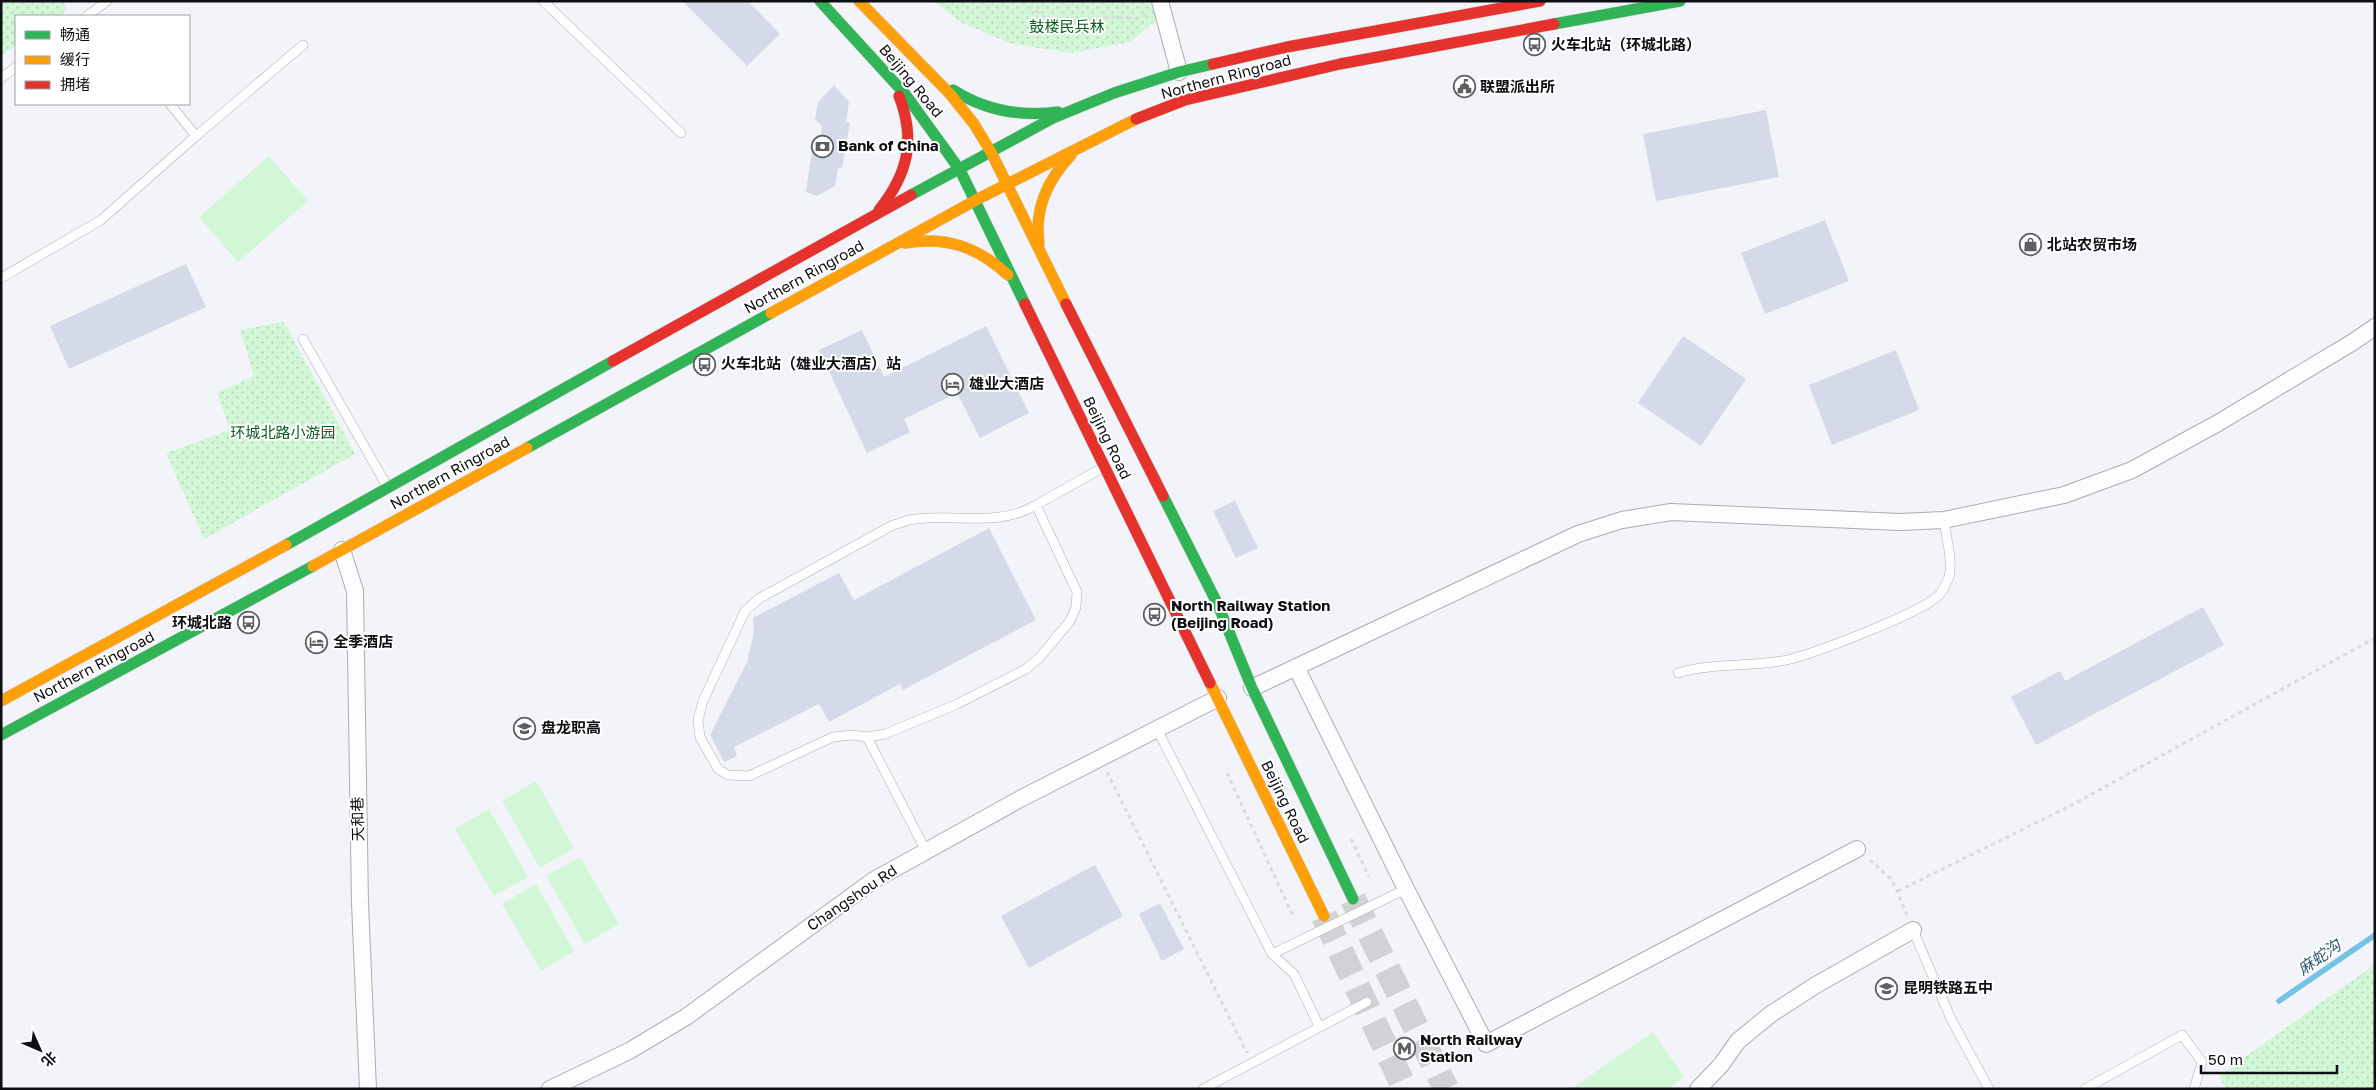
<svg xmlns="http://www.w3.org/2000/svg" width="2376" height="1090" viewBox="0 0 2376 1090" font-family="'Golos Text','Noto Sans SC',sans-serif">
	<defs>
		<pattern id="grass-dots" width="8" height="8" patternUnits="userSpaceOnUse" patternTransform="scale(1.25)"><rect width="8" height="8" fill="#d2f7d6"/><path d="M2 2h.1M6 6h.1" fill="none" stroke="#b3d3b7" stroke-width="1.8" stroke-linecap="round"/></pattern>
	</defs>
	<rect width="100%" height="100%" fill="#f2f4f9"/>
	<g fill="url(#grass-dots)">
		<polygon points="1,1 63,1 67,10 58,16 16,16 16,45 1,56"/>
		<polygon points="933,1 1151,1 1160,17 1130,42 1070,53 1009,43 962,23"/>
		<polygon points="284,322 355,454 204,539 166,453 230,430 217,393 254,376 240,330"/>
		<polygon points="2375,964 2375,1089 2226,1089 2219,1076"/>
	</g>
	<g fill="#d2f7d6">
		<polygon points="269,156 308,201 238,262 199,217"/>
		<polygon points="536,781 574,848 540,868 502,801"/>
		<polygon points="489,809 528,877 494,896 455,829"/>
		<polygon points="580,857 619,924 585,944 546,876"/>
		<polygon points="536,884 574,951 541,971 502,904"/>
		<polygon points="1653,1032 1684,1077 1668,1089 1571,1089"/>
	</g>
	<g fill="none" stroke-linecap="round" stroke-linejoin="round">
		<polyline stroke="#74c3e5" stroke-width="5.5" points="2279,1001 2375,935"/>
	</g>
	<g fill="#d5dae8">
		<polygon points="682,1 748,1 780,34 747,66"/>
		<polygon points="834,85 849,102 846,122 850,123 842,168 838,168 835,186 817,196 806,192 812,150 818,151 822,126 815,119 818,102"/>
		<polygon points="1766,110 1779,177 1656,201 1643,134"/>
		<polygon points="1825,220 1849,281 1765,314 1741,253"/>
		<polygon points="186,264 206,307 69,369 50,326"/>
		<polygon points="986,326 1029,413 980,438 957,393 904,419 910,432 867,453 819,350 862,330 884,377"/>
		<polygon points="1683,336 1746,379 1701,446 1638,403"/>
		<polygon points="1896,350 1919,410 1832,445 1809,385"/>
		<polygon points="1235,501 1258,548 1236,558 1213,511"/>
		<polygon points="989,528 1036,620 903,690 900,684 829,722 819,704 734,747 737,756 724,762 710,735 747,662 754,632 753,618 839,573 854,600"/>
		<polygon points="2203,607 2224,645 2036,745 2011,697 2060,671 2065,681"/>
		<polygon points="1095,865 1123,916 1029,968 1001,916"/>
		<polygon points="1160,903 1184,949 1162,961 1139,914"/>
	</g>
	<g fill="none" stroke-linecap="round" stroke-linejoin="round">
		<g stroke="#d0d2d6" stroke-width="26" stroke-dasharray="26 13" stroke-linecap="butt">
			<polyline points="1353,899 1446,1089"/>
			<polyline points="1324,916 1405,1089"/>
		</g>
		<defs>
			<g id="lane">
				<polyline points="543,1 681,133"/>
				<polyline points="87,16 107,1"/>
				<polyline points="1,78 16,67"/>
				<polyline points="196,136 303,45"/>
				<polyline points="1,278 101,220 196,136 170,104"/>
				<polyline points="303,339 387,486"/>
				<path d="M1036 505 1077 592 1076 607 1070 621 1040 657 1026 669 955 705 885 734 867 737 852 735 833 737 749 776 728 775 718 769 700 737 698 720 703 701 745 611 760 598 893 525C901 523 909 519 916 519 955 514 1000 527 1036 505L1102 468"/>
				<path d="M1678 673C1714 662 1754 668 1791 659 1817 652 1925 612 1940 594 1943 590 1947 582 1949 577 1953 560 1946 537 1944 520"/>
				<polyline points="1157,729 1272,954 1294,974 1319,1026"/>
				<polyline points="867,737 926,851"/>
				<polyline points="1913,930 1951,1019 1989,1089"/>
				<polyline points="1272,954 1406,889"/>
				<polyline points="1203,1089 1367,1002"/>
				<polyline points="2085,1089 2182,1035 2202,1062 2194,1089"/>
			</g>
			<g id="street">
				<polyline points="1160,1 1179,72"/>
				<polyline points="342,550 355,591 360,903 368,1089"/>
				<polyline points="1296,667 1406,889 1486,1044 1857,849"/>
				<polyline points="1252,688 1578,534 1622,520 1671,512 1900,522 1944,520 2064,495 2132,470 2218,423 2353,342 2375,327"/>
				<polyline points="550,1089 629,1051 686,1017 874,880 1020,799 1218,698"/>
				<polyline points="1698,1089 1721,1065 1738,1041 1771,1014 1816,985 1913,930"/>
			</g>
			<g id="fast">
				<polyline points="820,1 905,94 960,170 1025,304"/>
				<polyline points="1554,24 1680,1"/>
				<path d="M953 90C986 111 1020 117 1058 112"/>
				<polyline points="911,195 1053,118 1114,93 1179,72 1213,64"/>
				<polyline points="527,448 771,313"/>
				<polyline points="1163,496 1218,605 1252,688 1353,899"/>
				<polyline points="286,545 613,361"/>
				<polyline points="1,735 313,566"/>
			</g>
			<g id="slow">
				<polyline points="859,1 950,94 974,124 991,152 1066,304"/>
				<path d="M905 243C946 236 978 247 1008 275"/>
				<path d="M1039 244C1034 209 1047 181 1071 155"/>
				<polyline points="771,313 976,200 1136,119"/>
				<polyline points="313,566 527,448"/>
				<polyline points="1210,683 1324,916"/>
				<polyline points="1,701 286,545"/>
			</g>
			<g id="jam">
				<polyline points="1213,64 1287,47 1540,1"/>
				<polyline points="1136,119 1185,100 1340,64 1554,24"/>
				<path d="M879 210C908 174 916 140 899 96"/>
				<polyline points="1025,304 1210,683"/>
				<polyline points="1066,304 1163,496"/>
				<polyline points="613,361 911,195"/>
			</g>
		</defs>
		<use href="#lane" stroke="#acadb0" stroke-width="10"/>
		<use href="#street" stroke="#acadb0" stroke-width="18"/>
		<use href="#fast" stroke="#cfd0d2" stroke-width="12"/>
		<use href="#slow" stroke="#cfd0d2" stroke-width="12"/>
		<use href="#jam" stroke="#cfd0d2" stroke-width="12"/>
		<g stroke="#dadbdd" stroke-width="3" stroke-dasharray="4 4" stroke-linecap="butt">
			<polyline points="1023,1 1052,23 1112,17 1135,19 1148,14"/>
			<polyline points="1107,772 1247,1053"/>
			<polyline points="1227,773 1293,916"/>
			<polyline points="1351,839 1369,877"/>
			<polyline points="1870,860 1892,880 1907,915"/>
			<polyline points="1898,891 2070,806 2375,638"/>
		</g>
		<use href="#lane" stroke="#fdfdfe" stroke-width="9"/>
		<use href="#street" stroke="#fdfdfe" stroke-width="16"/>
		<use href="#fast" stroke="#30b455" stroke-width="11"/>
		<use href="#slow" stroke="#ff9f0a" stroke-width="11"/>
		<use href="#jam" stroke="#e5322d" stroke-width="11"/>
	</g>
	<defs>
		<symbol id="bus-ring" viewBox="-11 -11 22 22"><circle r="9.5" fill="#fff" stroke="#5e5f63" stroke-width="1.5"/><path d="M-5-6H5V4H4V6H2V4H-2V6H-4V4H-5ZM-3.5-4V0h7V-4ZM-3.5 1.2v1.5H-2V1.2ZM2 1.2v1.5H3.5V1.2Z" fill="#5e5f63"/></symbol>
		<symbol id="civic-ring" viewBox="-11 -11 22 22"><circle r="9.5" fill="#fff" stroke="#5e5f63" stroke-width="1.5"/><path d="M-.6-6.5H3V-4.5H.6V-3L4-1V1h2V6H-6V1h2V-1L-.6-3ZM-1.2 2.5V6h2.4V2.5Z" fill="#5e5f63"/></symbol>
		<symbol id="bank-ring" viewBox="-11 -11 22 22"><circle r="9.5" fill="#fff" stroke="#5e5f63" stroke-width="1.5"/><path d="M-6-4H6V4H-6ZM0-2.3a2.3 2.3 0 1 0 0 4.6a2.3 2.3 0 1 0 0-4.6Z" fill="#5e5f63"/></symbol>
		<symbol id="shop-ring" viewBox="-11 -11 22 22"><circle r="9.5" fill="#fff" stroke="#5e5f63" stroke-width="1.5"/><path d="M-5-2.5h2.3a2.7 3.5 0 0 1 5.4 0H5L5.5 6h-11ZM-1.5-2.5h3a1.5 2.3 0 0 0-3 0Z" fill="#5e5f63"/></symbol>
		<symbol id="hotel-ring" viewBox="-11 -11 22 22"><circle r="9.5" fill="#fff" stroke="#5e5f63" stroke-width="1.5"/><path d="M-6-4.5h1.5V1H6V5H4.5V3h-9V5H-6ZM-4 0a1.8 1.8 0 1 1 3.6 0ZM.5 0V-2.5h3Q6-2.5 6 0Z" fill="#5e5f63"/></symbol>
		<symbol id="school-ring" viewBox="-11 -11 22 22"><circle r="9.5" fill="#fff" stroke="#5e5f63" stroke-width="1.5"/><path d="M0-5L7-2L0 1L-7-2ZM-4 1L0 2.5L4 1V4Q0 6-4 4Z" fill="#5e5f63"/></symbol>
		<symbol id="metro-ring" viewBox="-11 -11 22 22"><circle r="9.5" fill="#fff" stroke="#5e5f63" stroke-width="1.5"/><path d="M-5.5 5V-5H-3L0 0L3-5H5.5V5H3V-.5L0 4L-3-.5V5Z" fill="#5e5f63"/></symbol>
	</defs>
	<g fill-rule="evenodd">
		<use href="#bus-ring" x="1522" y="32" width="25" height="25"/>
		<use href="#civic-ring" x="1452" y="74" width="25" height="25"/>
		<use href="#bank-ring" x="810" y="134" width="25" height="25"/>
		<use href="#shop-ring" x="2018" y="232" width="25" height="25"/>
		<use href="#bus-ring" x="692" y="352" width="25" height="25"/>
		<use href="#hotel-ring" x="940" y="372" width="25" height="25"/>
		<use href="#bus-ring" x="1142" y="602" width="25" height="25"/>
		<use href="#bus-ring" x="236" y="610" width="25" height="25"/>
		<use href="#hotel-ring" x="304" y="630" width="25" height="25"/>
		<use href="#school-ring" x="512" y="716" width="25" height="25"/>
		<use href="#school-ring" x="1874" y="976" width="25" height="25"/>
		<use href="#metro-ring" x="1392" y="1036" width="25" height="25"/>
	</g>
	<g text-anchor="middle" stroke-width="4" stroke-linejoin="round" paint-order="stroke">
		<g font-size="15" fill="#0a5b1c" stroke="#fff">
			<text x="1067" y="32">鼓楼民兵林</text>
			<text x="283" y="438">环城北路小游园</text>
		</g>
		<g font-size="15" font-weight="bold" fill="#0e0f12" stroke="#fff" text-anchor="start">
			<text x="1551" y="50">火车北站（环城北路）</text>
			<text x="1480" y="92">联盟派出所</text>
			<text x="838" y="151">Bank of China</text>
			<text x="2047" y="250">北站农贸市场</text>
			<text x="721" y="369">火车北站（雄业大酒店）站</text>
			<text x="969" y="389">雄业大酒店</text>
			<text x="1171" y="611">North Railway Station<tspan x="1171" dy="17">(Beijing Road)</tspan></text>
			<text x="232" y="628" text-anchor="end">环城北路</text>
			<text x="333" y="647">全季酒店</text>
			<text x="541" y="733">盘龙职高</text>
			<text x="1903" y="993">昆明铁路五中</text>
			<text x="1420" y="1045">North Railway<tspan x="1420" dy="17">Station</tspan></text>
		</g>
		<g font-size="15" fill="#0e0f12" stroke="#fff">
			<text transform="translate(1226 77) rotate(-15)" y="5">Northern Ringroad</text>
			<text transform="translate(911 81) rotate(50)" y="5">Beijing Road</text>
			<text transform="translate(804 277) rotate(-29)" y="5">Northern Ringroad</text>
			<text transform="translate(1107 438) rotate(64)" y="5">Beijing Road</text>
			<text transform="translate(450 473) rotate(-29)" y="5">Northern Ringroad</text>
			<text transform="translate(94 667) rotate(-28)" y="5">Northern Ringroad</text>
			<text transform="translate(1285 802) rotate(64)" y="5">Beijing Road</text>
			<text transform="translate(358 819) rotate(-91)" y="5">天和巷</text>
			<text transform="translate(852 898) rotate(-34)" y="5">Changshou Rd</text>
		</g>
		<g font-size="16" font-style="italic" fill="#2b586c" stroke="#fff">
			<text transform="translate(2319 957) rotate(-35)" y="6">麻蛇沟</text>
		</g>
	</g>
	<rect width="2376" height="1090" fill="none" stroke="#0e0f12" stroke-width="5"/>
	<rect x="15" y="15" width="175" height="90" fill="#ffffff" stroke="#9f9fa0"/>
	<rect x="25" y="31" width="25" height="8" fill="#30b455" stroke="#9f9fa0"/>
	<text x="60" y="40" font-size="15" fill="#0e0f12">畅通</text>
	<rect x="25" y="56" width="25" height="8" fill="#ff9f0a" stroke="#9f9fa0"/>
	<text x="60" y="65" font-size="15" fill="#0e0f12">缓行</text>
	<rect x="25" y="81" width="25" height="8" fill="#e5322d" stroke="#9f9fa0"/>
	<text x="60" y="90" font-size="15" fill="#0e0f12">拥堵</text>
	<g transform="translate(40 1050) rotate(135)" stroke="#ffffff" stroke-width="4" paint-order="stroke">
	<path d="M0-4L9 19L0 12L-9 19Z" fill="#0e0f12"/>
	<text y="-8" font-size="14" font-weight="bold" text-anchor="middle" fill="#0e0f12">北</text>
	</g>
	<path d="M2201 1065v8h136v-8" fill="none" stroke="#0e0f12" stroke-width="2.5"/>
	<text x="2208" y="1065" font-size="15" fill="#0e0f12" stroke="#ffffff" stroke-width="4" paint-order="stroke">50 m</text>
</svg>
